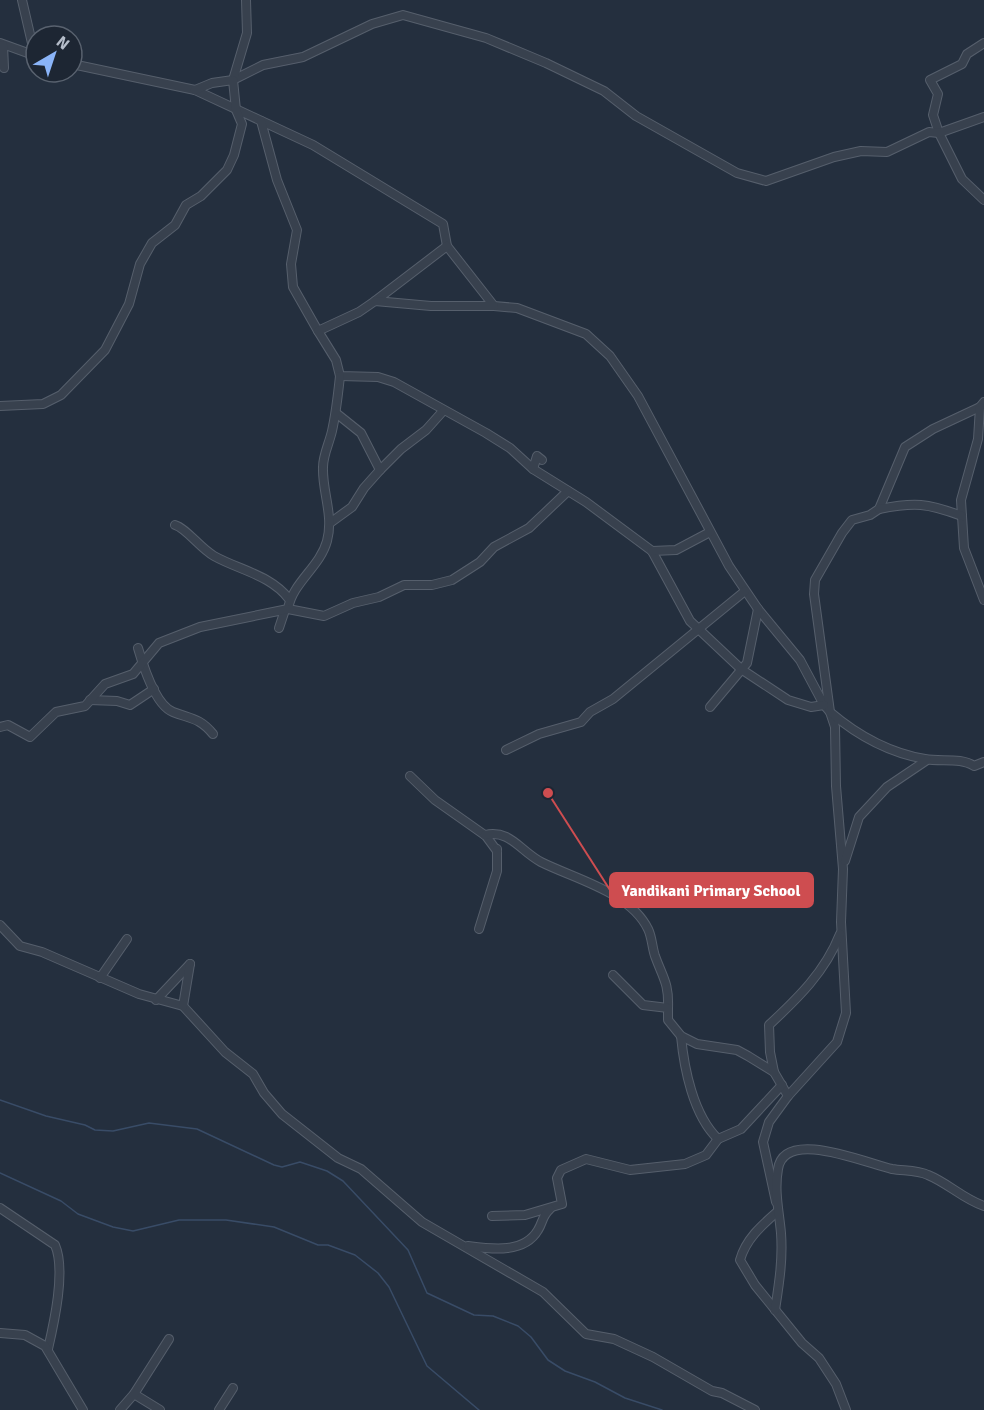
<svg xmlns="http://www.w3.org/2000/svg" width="984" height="1410" viewBox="0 0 984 1410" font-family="Signika,sans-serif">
	<rect width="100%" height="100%" fill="#242f3e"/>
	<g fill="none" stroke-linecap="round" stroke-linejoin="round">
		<g stroke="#394c67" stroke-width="1.5">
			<polyline points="0,1100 46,1116 85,1125 95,1130 113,1131 149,1123 197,1129 274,1165 282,1167 300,1162 327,1171 343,1181 408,1250 427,1293 474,1315 493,1316 518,1326 531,1337 548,1360 565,1371 595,1382 625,1398 662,1410"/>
			<polyline points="0,1173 61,1201 78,1214 113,1227 133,1231 179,1220 226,1220 274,1227 318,1245 328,1245 355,1255 378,1273 389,1287 427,1366 479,1410"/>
		</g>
		<defs>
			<g id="minor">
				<polyline points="22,0 35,56"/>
				<polyline points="0,43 36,56"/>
				<polyline points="984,43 967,54 962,64 930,80 938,94 933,115 939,133 962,179 984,200"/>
				<polyline points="3,45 4,68"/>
				<polyline points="72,64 195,90 313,145 443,224 447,246 494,306 517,308 586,334 610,356 638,396 729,566 758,609 800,660 824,705 830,712 835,727 836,786 843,869 841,922 846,1013 837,1042 788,1096 769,1122 763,1142 776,1202"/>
				<polyline points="233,80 263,65 303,57 372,24 403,15 486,38 546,63 604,91 636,116 737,173 766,181 834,157 861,151 887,152 929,132 939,133 984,117"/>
				<polyline points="233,80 247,33 246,0"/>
				<polyline points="261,121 277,180 297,230 291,264 293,287 318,331"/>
				<polyline points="375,301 447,246"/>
				<polyline points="494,306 431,306 375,301 359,312 318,331 336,360 340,376 378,377 394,382 486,433 510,448 533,469"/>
				<path d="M984 402 980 407 933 429 905 447 879 509 870 515 852 520 842 533 815 580 814 594 830 712C857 735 890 753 925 759 941 762 961 757 974 766L984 762"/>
				<polyline points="0,406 43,404 61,395 105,350 129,304 140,264 152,243 175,225 186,205 201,196 227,170 234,155 242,124 236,110 233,80 212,83 195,90"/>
				<polyline points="980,407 978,439 961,500 964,548 984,600"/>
				<polyline points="336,413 361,433 380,470"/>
				<polyline points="542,460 537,456 533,469 586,502 652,551 690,621 741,669 788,700 811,707 824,705"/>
				<path d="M879 509C915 502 927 503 962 516"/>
				<polyline points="330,523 352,507 364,488 380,470 401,449 426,430 443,411"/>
				<path d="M175 525C186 528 200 548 214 556 239 570 271 575 289 599"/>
				<polyline points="652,551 676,550 710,532"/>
				<path d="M288 609C292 583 320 567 327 541 334 515 322 492 323 467 323 455 329 444 332 431 336 413 338 395 340 376"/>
				<polyline points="279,628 285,610"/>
				<path d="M138 648C143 665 155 705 173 712 191 719 200 718 213 734"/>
				<polyline points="90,700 117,701 130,705 154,689"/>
				<polyline points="710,707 747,663 758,609"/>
				<polyline points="0,727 8,725 30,737 56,712 85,706 105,684 133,674 159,643 200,627 288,609 324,616 353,603 379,597 404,585 432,585 452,580 480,562 494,547 529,528 568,491"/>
				<polyline points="506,750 539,734 581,722 590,712 613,699 745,591"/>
				<polyline points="410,776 435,800 486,836 497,851"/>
				<path d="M485 835C510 829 520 851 541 862 575 879 630 892 648 929 652 937 652 947 655 956 663 978 669 983 668 1008"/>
				<polyline points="845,861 859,817 887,787 927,760"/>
				<polyline points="0,925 20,946 42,952 139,994 183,1006 225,1052 253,1074 264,1093 282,1114 338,1158 361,1169 422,1222 543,1292 586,1334 614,1339 653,1357 712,1391 722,1393 755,1410"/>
				<polyline points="479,929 497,871 497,849"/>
				<polyline points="613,975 643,1005 668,1008 668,1020 681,1036 697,1044 737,1050 748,1056 774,1072 788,1096"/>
				<polyline points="100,978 127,939"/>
				<polyline points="156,1000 190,964"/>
				<polyline points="183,1006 190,964"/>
				<path d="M681 1036C684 1068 693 1115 718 1139"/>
				<path d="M774 1072 770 1052 769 1025C798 998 825 972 840 934"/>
				<path d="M0 1208 55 1245C66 1270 54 1323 48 1349"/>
				<path d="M777 1212C761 1226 746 1239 740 1260L755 1285 802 1343 819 1358 836 1384 846 1410"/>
				<polyline points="492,1216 525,1215 562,1204 557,1178 561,1170 586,1159 630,1170 685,1164 706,1155 718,1139 741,1129 782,1085"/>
				<path d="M468 1246C491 1249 524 1254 538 1230 543 1222 542 1216 550 1209"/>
				<path d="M775 1310C779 1284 783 1260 781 1233 779 1211 774 1191 778 1169 784 1127 868 1164 892 1169 904 1171 917 1170 928 1175 948 1183 963 1199 984 1206"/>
				<polyline points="0,1333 25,1335 45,1346 83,1410"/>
				<polyline points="134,1394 160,1410"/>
				<polyline points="120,1410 134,1394 169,1339"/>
				<polyline points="219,1410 233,1388"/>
			</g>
		</defs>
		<use href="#minor" stroke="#565f6c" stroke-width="10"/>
		<use href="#minor" stroke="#38414e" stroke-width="8"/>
	</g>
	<path fill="none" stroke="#ce4d50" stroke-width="2" d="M548 793L610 890"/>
	<circle fill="#ce4d50" stroke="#1d2633" stroke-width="2" cx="548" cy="793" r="6"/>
	<rect fill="#ce4d50" stroke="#ce4d50" stroke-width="2" x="610" y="873" width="203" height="34" rx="6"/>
	<g font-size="16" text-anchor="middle" font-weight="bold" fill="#fff">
		<text x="711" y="896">Yandikani Primary School</text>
	</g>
	<g transform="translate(54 54) rotate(39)"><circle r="28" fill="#1d2633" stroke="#59626f" stroke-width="1.5"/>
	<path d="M0-4.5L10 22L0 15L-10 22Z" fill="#8ab4f8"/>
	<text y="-9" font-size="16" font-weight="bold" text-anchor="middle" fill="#b4bcc9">N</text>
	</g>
</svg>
